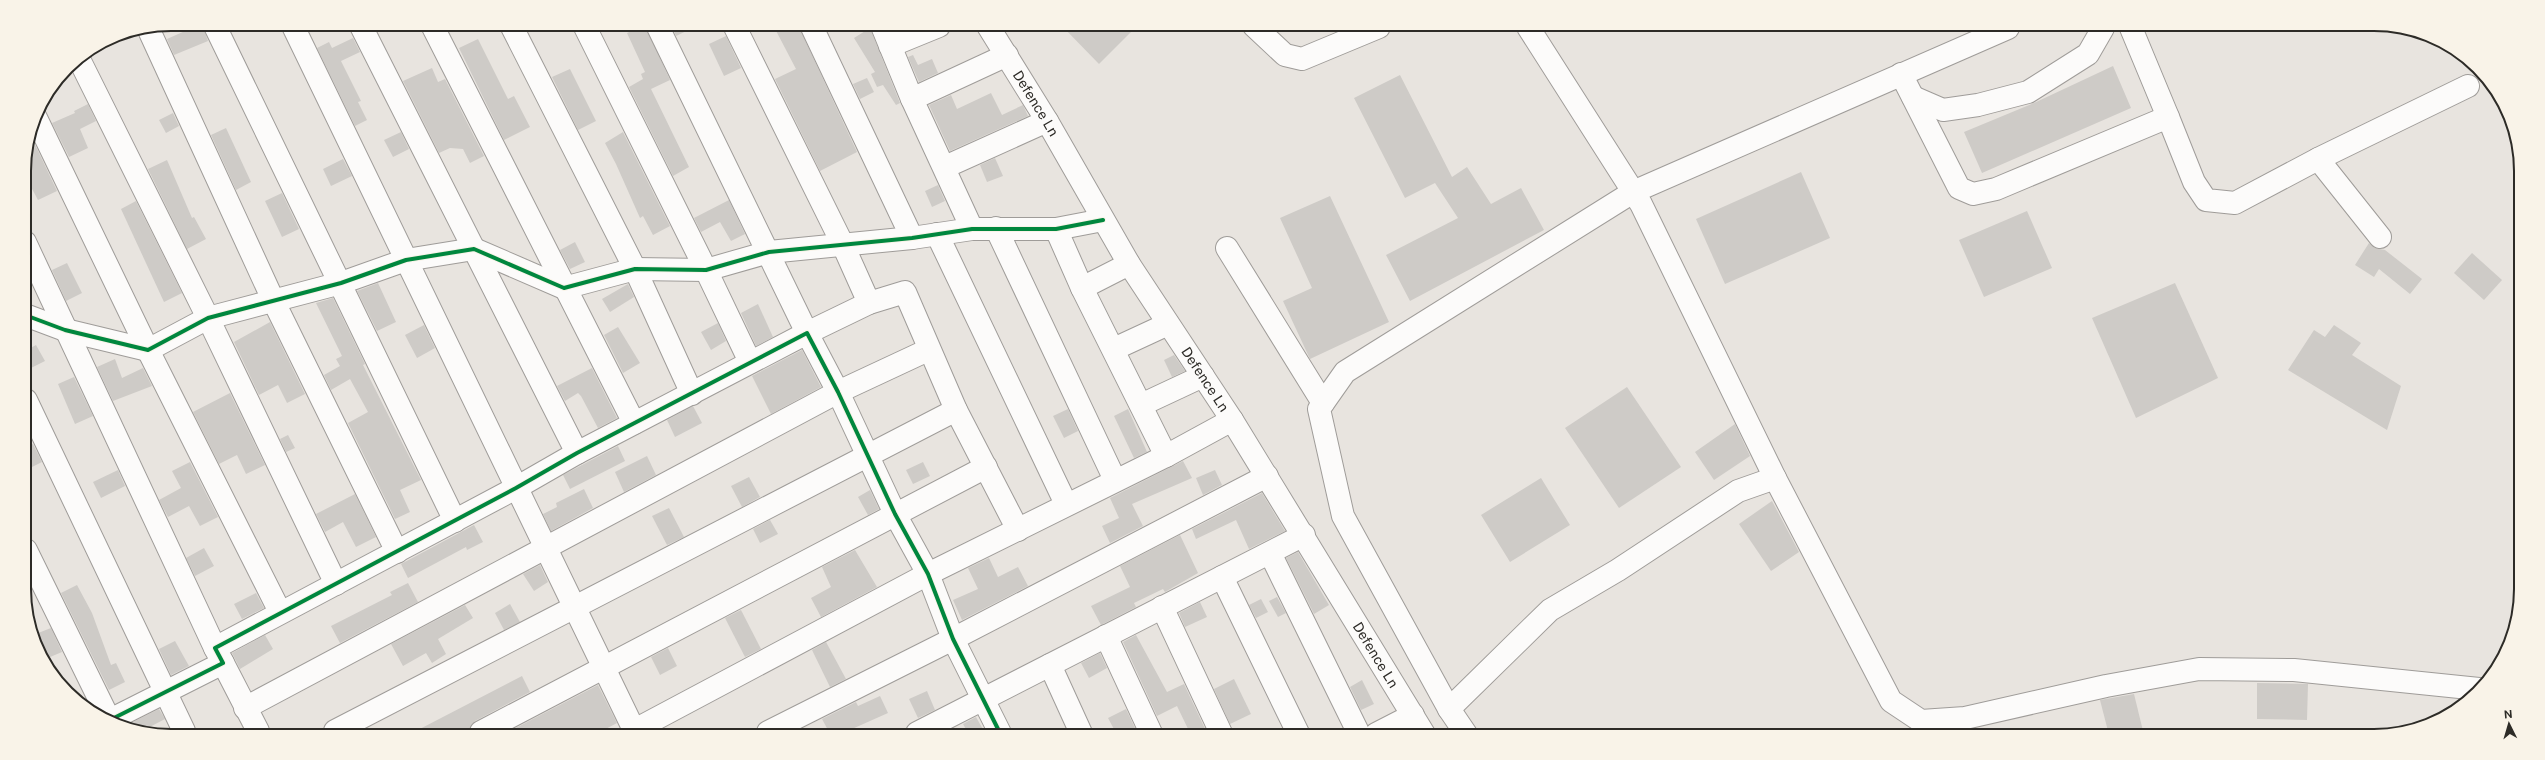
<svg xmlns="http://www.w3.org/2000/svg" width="2545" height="760" viewBox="0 0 2545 760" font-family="'Public Sans',sans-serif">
	<rect width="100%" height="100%" fill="#e8e4df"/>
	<g fill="#cecbc7">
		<polygon points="181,24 202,24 208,41 174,55 167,39 185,31"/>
		<polygon points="645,25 670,80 651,89 689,167 673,176 629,87 643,79 641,74 645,72 627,33"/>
		<polygon points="671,25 699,25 676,36"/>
		<polygon points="773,25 798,25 857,152 820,171 775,79 796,69"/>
		<polygon points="1062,26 1137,26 1099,64"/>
		<polygon points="870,28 900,103 896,105 883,85 877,87 871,74 875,72 854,38"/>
		<polygon points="726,36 741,68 724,76 709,44"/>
		<polygon points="353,38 360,52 341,61 361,101 358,102 367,120 355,126 317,48 329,42 332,48"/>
		<polygon points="478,39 508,99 514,96 530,127 504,140 459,48"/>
		<polygon points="913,55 918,65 932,59 938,73 919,82 908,57"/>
		<polygon points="2113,66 2131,108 1982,173 1964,132 2034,103"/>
		<polygon points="432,68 438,82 445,79 484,156 470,163 463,149 450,148 439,153 403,81"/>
		<polygon points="570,69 596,121 578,130 552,77"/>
		<polygon points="1400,75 1452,177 1467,167 1491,204 1521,188 1544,230 1410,301 1386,255 1458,218 1435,183 1405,198 1354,98"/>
		<polygon points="867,78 874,92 860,99 853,84"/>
		<polygon points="991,93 1002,115 1023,105 1028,116 950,151 929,105 951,95 957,109"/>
		<polygon points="88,104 96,121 80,129 88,148 69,157 52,123 75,113 74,111"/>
		<polygon points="173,113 179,126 166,133 159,120"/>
		<polygon points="226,128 251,182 236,190 211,135"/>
		<polygon points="401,132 409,149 393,157 384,140"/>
		<polygon points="623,132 670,226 653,235 643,216 640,218 616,164 605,143"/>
		<polygon points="31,136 57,191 38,200 24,174 24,161"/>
		<polygon points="995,158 1003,176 987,182 980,165"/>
		<polygon points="343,159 352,176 331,186 323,169"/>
		<polygon points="167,160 192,218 194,217 206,239 187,249 148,169"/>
		<polygon points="1801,172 1830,238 1725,284 1696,219"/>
		<polygon points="938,185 945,201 932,207 925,191"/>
		<polygon points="282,193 299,229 282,237 265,201"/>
		<polygon points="1330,196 1389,322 1310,359 1283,301 1312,288 1280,218"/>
		<polygon points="729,200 745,234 731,241 720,222 701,232 694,218"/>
		<polygon points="136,201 182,293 164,302 121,209"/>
		<polygon points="2027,211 2052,268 1984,297 1959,240"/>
		<polygon points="575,242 585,262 570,269 560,250"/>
		<polygon points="2369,243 2375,248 2385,250 2422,279 2410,294 2379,269 2374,277 2355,265"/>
		<polygon points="2472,253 2502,280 2484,300 2454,273"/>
		<polygon points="67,263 82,293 66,301 52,270"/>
		<polygon points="378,283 396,322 377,331 357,291"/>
		<polygon points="2175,283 2218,378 2136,418 2092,318"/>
		<polygon points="628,284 634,297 610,312 602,299"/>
		<polygon points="333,298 365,364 363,365 421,480 400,490 410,512 395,519 348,423 368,412 350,379 331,390 324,375 340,366 336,359 342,356 316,303"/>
		<polygon points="758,304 773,337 756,346 741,313"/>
		<polygon points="270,322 305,394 287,403 278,385 259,395 234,342"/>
		<polygon points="718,323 726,341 711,350 701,332"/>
		<polygon points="424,325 435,348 417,358 405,335"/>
		<polygon points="2334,325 2361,343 2352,355 2401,386 2387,430 2288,370 2314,330 2325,337"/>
		<polygon points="618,327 640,363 623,373 604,335"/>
		<polygon points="36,345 45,361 25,371 25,351"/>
		<polygon points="802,350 821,387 771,414 752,376"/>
		<polygon points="1174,355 1185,371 1172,377 1164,360"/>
		<polygon points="115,359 122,378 143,368 152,386 113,401 97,367"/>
		<polygon points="592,368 617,418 598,428 581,396 578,393 565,401 557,386"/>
		<polygon points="74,377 93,416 75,424 58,384"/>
		<polygon points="1627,387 1681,467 1619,508 1565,428"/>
		<polygon points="230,393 265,465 246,474 237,455 219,464 193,412"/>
		<polygon points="693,406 702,423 675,437 667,420"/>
		<polygon points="1068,409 1078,431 1064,438 1053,416"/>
		<polygon points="1128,409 1147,452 1134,458 1114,416"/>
		<polygon points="1735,424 1750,456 1714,480 1695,452"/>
		<polygon points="288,435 295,448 286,452 280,439"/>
		<polygon points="33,444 42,462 26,470 26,447"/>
		<polygon points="618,446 625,461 570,489 563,475"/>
		<polygon points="647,456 656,475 624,492 615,472"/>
		<polygon points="1183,461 1192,478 1132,504 1143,526 1110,543 1102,526 1119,518 1110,498"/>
		<polygon points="190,462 218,517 200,526 189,506 168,517 159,500 181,488 172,471"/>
		<polygon points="923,462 930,476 913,484 906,470"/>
		<polygon points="118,470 125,486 101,498 93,482"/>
		<polygon points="1215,470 1222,485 1203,495 1196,478"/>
		<polygon points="749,477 760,497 742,507 731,486"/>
		<polygon points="1541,478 1570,525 1510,562 1481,515"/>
		<polygon points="584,489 593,508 551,531 543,514 557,507 556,503"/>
		<polygon points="870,490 879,509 868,515 858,497"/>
		<polygon points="1262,493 1285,531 1249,549 1236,520 1196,539 1192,529"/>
		<polygon points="355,494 376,537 356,547 343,522 325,532 316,514"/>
		<polygon points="1772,501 1799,552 1771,571 1739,524"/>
		<polygon points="669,508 684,537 667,545 652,516"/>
		<polygon points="770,520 778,534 760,543 753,529"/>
		<polygon points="474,525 483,542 467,550 466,547 408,578 401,564"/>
		<polygon points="1180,535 1198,573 1165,592 1163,589 1134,603 1136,607 1101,625 1091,606 1130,587 1120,566"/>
		<polygon points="204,548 214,566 195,576 186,558"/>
		<polygon points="855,550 877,587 821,617 811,598 831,587 822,567"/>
		<polygon points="1298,552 1329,605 1314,614 1286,558"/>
		<polygon points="989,558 998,577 1018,567 1028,586 962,620 953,600 978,589 968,568"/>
		<polygon points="540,565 548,582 534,591 523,574"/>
		<polygon points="408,583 418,602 340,643 331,626 392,595 390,592"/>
		<polygon points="77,585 92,613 111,665 116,663 125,682 109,690 61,593"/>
		<polygon points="256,593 264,608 242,619 234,604"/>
		<polygon points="1277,597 1286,613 1278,617 1269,601"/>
		<polygon points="1261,599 1268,612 1256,618 1249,605"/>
		<polygon points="1200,602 1207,617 1185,627 1179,613"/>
		<polygon points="510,604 520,622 504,630 495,613"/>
		<polygon points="465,605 473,618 438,639 446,654 432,663 426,653 403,666 391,644"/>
		<polygon points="741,610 761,649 745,657 725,618"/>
		<polygon points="51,628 62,652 43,660 33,635"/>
		<polygon points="265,635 273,649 240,669 232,653"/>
		<polygon points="1136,635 1167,692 1184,684 1207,733 1190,733 1177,706 1157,716 1123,642"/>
		<polygon points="175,641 189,666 171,675 159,649"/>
		<polygon points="826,642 846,679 830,687 812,650"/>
		<polygon points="668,648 677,666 660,675 651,657"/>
		<polygon points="1100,653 1107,668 1089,678 1081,663"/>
		<polygon points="522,676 530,692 475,721 469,732 414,732"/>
		<polygon points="1234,679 1251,714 1230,724 1214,689"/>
		<polygon points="1362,680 1374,704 1361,710 1350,687"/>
		<polygon points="2257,683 2308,684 2307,720 2257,719"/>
		<polygon points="598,685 617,723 600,732 508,732"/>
		<polygon points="927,691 935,710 918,718 909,699"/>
		<polygon points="2134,694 2144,735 2109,735 2100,700"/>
		<polygon points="880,696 888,713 843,733 829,732 822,719 856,702 858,706"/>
		<polygon points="159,709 165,719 142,731 133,731 123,727"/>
		<polygon points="1126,709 1135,728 1124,733 1116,733 1108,718"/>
		<polygon points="976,717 985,733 968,733 963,724"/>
	</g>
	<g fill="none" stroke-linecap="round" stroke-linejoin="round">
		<defs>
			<g id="minor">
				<polyline points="214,24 455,521"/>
				<polyline points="292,24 635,732"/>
				<polyline points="360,24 577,453"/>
				<polyline points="432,25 634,423"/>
				<polyline points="511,25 635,269 692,394"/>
				<polyline points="584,25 706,270 750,362"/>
				<polyline points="657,25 807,333 869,303 905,292 956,410 1018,530"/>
				<polyline points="734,25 843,245 869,303"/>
				<polyline points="811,25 912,238"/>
				<polyline points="882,26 912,99 972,229"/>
				<path id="s1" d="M988 26 1047 121 1129 264 1232 420 1424 734"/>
				<polyline points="1254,26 1285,55 1302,59 1379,27"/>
				<polyline points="1528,27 1641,204 1775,478 1891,701 1921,721 1965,718 2106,686 2199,669 2294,670 2479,689"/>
				<polyline points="148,28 274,302 397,552"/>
				<polyline points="2131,28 2168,117"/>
				<polyline points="890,46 939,26"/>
				<polyline points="79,59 208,318 336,584"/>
				<polyline points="1901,74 1959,188 1973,194 1996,189 2168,117 2194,182 2206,200 2235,203 2318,159 2468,86"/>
				<polyline points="1913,97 1943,110 1978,105 2028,92 2088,54 2103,28"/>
				<polyline points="912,99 1007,55"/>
				<polyline points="36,118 148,350 280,612"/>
				<polyline points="2318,159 2380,237"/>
				<polyline points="945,167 1047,121"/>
				<polyline points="996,228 1115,480"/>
				<polyline points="1056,229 1082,288 1166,456"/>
				<polyline points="937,234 1066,504"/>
				<polyline points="25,242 215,648"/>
				<polyline points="1227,248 1323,403"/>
				<polyline points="1082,288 1129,264"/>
				<polyline points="25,315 65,330 148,350 208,318 341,283 406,260 474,249 564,288 635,269 706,270 769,252 912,238 972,229 1056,229 1103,220"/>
				<polyline points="1114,349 1168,324"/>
				<polyline points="26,400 184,731"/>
				<polyline points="1141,405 1203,376"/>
				<polyline points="26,550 110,721"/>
				<polyline points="1270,553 1359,734"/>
				<polyline points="1222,577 1298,733"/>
				<polyline points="1162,607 1221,733"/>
				<polyline points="1106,636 1151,733"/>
				<polyline points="223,663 258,731"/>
				<polyline points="1050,665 1081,733"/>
				<polyline points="245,708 838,392 928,350"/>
				<polyline points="1449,709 1550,610 1618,570 1738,491 1775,478"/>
				<polyline points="108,721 223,663 215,648 516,488 577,453 807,333 838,392 895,514 928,574 953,639 1000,733"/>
				<polyline points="335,731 956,410"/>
				<polyline points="481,732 986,467"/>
				<polyline points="631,732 928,574 1166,456 1232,420"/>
				<polyline points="768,732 953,639 1267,476"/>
				<polyline points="917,733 1304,535"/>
				<polyline points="1376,734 1413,715"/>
				<polyline points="1466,734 1449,709 1343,516 1319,409 1345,372 1633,192 2008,28"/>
			</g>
		</defs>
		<use href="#minor" stroke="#9f9c99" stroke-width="24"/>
		<use href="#minor" stroke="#fcfbfa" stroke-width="22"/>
		<defs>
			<g id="cycleway">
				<polyline points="25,315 65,330 148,350 208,318 341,283 406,260 474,249 564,288 635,269 706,270 769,252 912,238 972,229 1056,229 1103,220"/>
				<polyline points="108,721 223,663 215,648 516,488 577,453 807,333 838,392 895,514 928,574 953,639 1000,733"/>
			</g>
		</defs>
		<use href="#cycleway" stroke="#f9f3e8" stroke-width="6"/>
		<use href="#cycleway" stroke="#00873e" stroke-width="4"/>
	</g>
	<g text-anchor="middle" stroke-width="3.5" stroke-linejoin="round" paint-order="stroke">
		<g font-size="14" fill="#2d2b27" stroke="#f9f3e8">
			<text dy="5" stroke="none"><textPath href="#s1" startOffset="91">Defence Ln</textPath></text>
			<text dy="5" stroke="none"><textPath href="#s1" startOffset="415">Defence Ln</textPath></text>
			<text dy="5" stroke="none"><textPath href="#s1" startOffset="739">Defence Ln</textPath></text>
		</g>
	</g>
	<path d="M0 0H2545V760H0ZM171 31H2374A140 140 0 0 1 2514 171V589A140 140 0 0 1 2374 729H171A140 140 0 0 1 31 589V171A140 140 0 0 1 171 31Z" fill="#f9f3e8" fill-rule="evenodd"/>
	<path fill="none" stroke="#2d2b27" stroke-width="2" d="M171 31H2374A140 140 0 0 1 2514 171V589A140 140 0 0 1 2374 729H171A140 140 0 0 1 31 589V171A140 140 0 0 1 171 31Z"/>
	<g transform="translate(2509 724) rotate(355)" stroke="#f9f3e8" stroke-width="3" paint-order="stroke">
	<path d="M0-3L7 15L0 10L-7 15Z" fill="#2d2b27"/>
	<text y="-6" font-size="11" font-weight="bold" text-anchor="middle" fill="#2d2b27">N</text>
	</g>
</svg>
